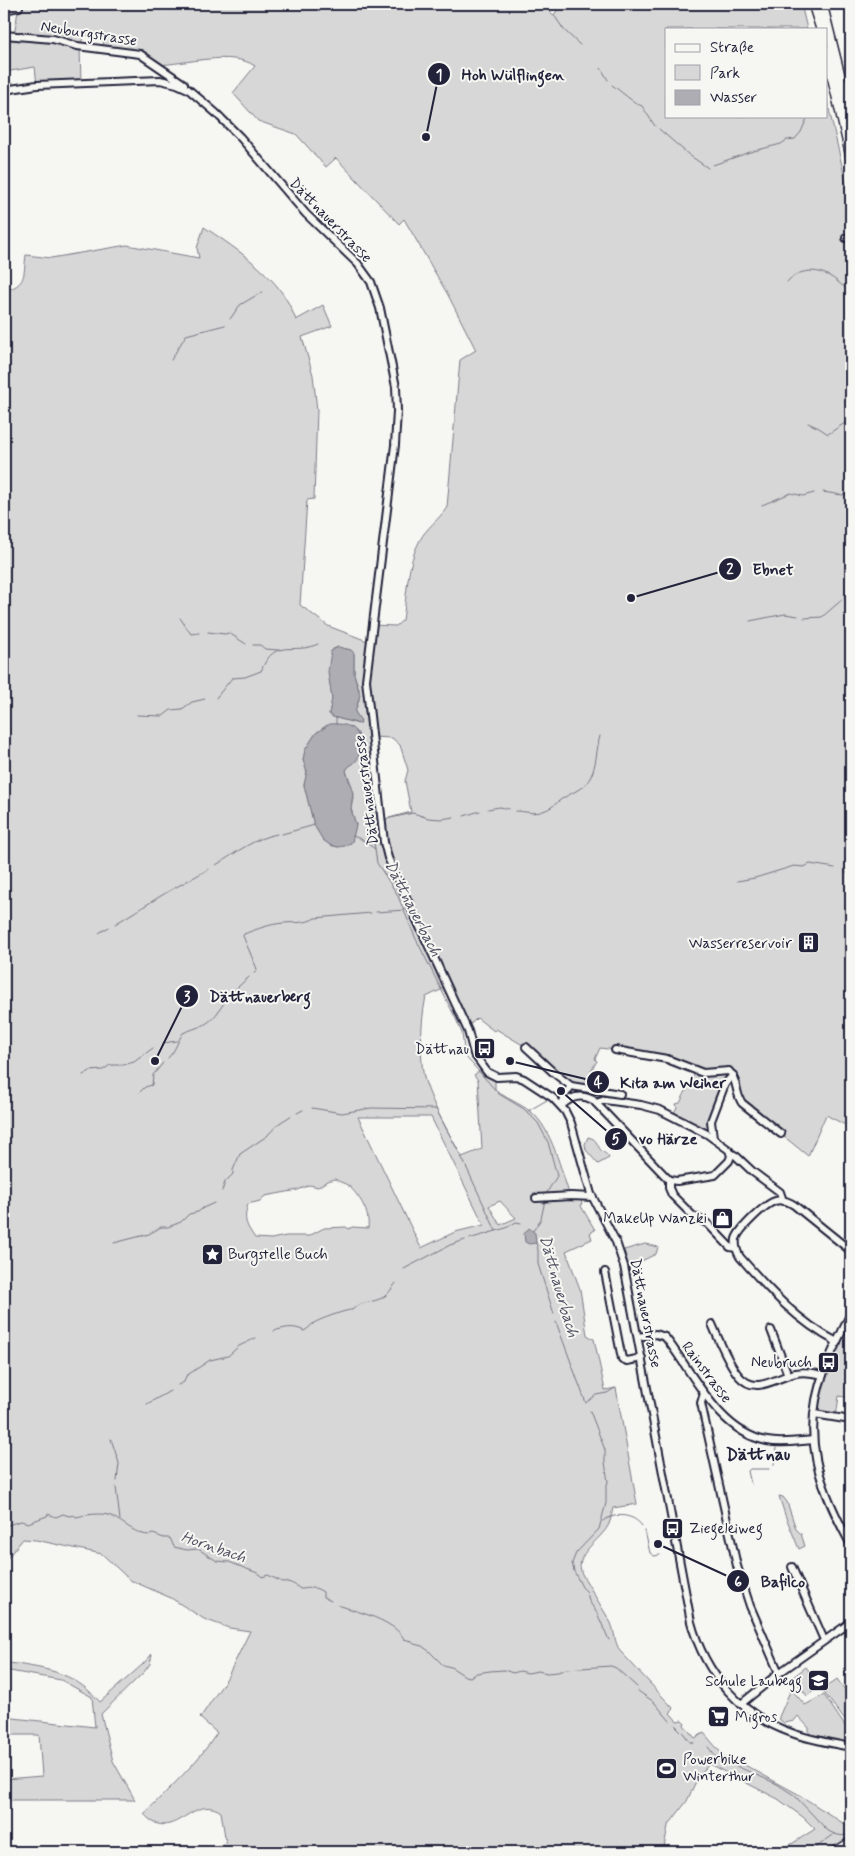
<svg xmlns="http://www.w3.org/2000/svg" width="855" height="1856" viewBox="0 0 855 1856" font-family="Mynerve,sans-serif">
	<rect width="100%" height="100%" fill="#f6f6f2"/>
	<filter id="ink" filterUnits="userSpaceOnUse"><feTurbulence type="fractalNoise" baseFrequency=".02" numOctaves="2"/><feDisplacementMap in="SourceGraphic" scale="10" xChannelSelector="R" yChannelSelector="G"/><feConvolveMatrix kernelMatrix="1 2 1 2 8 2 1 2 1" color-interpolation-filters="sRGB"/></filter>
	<g filter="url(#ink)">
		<g fill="#d7d7d7" stroke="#7c7c89" fill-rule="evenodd">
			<path d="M19 4H31L32 6 44 4H549L551 13 554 15 558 9 555 4H801L807 29H666V116H826V96L846 183 851 190V1128L826 1115 808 1156 745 1105 735 1080 729 1079 711 1121 713 1138 673 1115 677 1107 676 1104 680 1103 696 1071 638 1053 600 1048 595 1059 597 1061 580 1089 573 1087 526 1047 496 1029 494 1031 477 1018 472 1023 465 1025 447 987 426 997C421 1018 419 1061 425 1081 434 1108 448 1132 462 1157L482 1149 478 1080 474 1075 483 1068 495 1076V1089C506 1099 520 1103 531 1112 552 1128 561 1171 570 1196H583L581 1206 595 1230 590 1233 592 1239 566 1251 580 1289 587 1335 594 1339 605 1390 616 1388 637 1504 613 1508C612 1513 611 1519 609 1524 601 1541 573 1553 582 1574L611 1623C615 1633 614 1641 620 1651L674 1709 670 1713 677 1721 682 1720 685 1723 684 1725 695 1738 704 1733 727 1760 730 1757 798 1794 849 1827 851 1826V1842L841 1849 842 1852H779L815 1829 803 1817 778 1799 709 1764 697 1779 687 1801 668 1826 663 1852H206L226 1843 221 1812C192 1792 173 1847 144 1814 169 1788 197 1764 217 1733L200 1718 227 1678 250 1631 229 1628 204 1619 171 1598 130 1580 102 1554 36 1540 23 1539 4 1562V291C27 284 23 277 26 255L51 258 127 245 199 258 197 248 204 227C231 245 270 271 286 299 290 305 293 313 296 320L323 305 332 326 302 337 313 375 317 410 314 499 307 500 300 605 328 626 370 642 372 625 396 626 403 620C407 594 407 563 420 540 427 527 439 520 447 507L460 360 476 350 448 295 404 219 399 224 336 158 326 167 296 134 258 121 233 93 255 66C232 50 185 64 157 65L145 56 103 49 104 38 84 35 80 46 81 83 37 85 35 67 4 72V35L14 36ZM338 647 351 650 354 653V674L359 689V700L355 712 361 721 358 724 333 717 329 714 332 699 329 676 333 649ZM327 725 358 733C361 741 361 756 355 762 350 766 348 766 346 771L352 786 353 798 351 809 356 825 351 843 338 847 330 845 323 840 314 825 304 785 307 773 303 760 305 750 316 733ZM372 737 392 738 400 745 408 770 405 781 411 812 382 820ZM358 1117H431L484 1225 455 1232 421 1248ZM335 1179C339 1182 345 1183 349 1186 360 1197 370 1212 368 1228L352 1227 349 1229 346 1227 324 1228 309 1236H286L271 1239 255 1238C246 1225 243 1220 248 1204L260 1201 265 1196 298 1190 310 1185 318 1187 327 1181ZM500 1201 516 1218 500 1225 489 1206Z"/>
			<path d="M588 1137C597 1139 596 1143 600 1149 604 1154 607 1153 609 1158L598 1164 586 1150 585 1144Z"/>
			<polygon points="645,1244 658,1247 656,1254 629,1267 624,1250"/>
			<polygon points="851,1313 851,1398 839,1396 836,1417 814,1414 818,1390"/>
			<polygon points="779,1496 783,1497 787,1502 796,1529 801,1534 805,1546 799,1549 785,1515"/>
			<path d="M152 1654 150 1664 144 1672 101 1714 113 1761 135 1800H4V1767L5 1779 42 1776 39 1735H4V1717L95 1727 92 1697 61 1680 4 1670V1662C44 1669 71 1669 100 1702L142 1665Z"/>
			<polygon points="806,1667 820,1686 807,1696 793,1677"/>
			<polygon points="837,1679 851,1698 851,1714 844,1719 822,1690"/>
			<polygon points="791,1689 805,1705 824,1695 845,1726 851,1723 851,1747 829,1739 809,1734 809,1728 798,1716 794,1721 784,1723 780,1720 779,1717"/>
		</g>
		<g fill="#adadb3" stroke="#757583">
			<polygon points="338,647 351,650 354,653 354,674 360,695 355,712 361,721 360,724 333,717 329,714 332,699 328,672 331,651"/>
			<path d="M330 724C346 723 360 727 359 745 359 751 360 756 356 761 353 765 348 765 346 771L353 793 351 809 356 825 352 842 345 846 338 847 330 845 323 840 314 825 304 785 307 771 303 760 305 750 316 733Z"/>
			<polygon points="529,1228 535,1233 536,1243 529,1244 525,1242 524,1234"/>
		</g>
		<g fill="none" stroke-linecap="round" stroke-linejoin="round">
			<g stroke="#757583" stroke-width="1">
				<polyline points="554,15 564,30 580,45"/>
				<polyline points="601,68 608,80"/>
				<path d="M612 85C621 91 633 103 642 106L655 126"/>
				<polyline points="659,129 689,155 708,168"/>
				<polyline points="713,165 750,152 781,144 787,140 795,139 801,132 808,116"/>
				<path d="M787 282C798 269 817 268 831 277 838 281 843 288 851 290"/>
				<polyline points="230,319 240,305 262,292"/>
				<polyline points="171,360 186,335 225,325"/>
				<polyline points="808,423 819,428 828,434 848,421 851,422"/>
				<polyline points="823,492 842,495 851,493"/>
				<polyline points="762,505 791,493 803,496 814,493"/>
				<polyline points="180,618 191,634 199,633"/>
				<polyline points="804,618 822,617 851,592"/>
				<polyline points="750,621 785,614 798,616"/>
				<polyline points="208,632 225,634 229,633 246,644"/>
				<polyline points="253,645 260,645 265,649 278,650"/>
				<path d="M216 698 232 678 245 677 261 671C275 636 293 656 318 644"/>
				<polyline points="137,715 163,716 171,710 182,709 192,702 205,699"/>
				<polyline points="336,724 336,718"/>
				<polyline points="488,809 500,807 509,809"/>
				<path d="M516 811C525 811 534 815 543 811 550 809 554 805 559 801 569 793 584 790 590 778 597 765 596 750 600 736"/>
				<polyline points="464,816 480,811"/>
				<polyline points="386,819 413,813 428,818 441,819 454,817"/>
				<polyline points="375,825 373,835 377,863 397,894 415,937 456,1019 462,1033 465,1056 499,1094 524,1109 538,1123 548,1142 557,1176 546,1194"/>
				<polyline points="282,834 315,825"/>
				<polyline points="353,836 361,839 375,849"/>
				<path d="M216 865C236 853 254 838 277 834"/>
				<polyline points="845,872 851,876"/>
				<polyline points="737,881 755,878 794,866 804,867 810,864 835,868"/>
				<polyline points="376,912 405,910"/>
				<polyline points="115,924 169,891 209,869"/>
				<polyline points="99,933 109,927"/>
				<path d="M254 973 256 972 257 969 243 936 244 934C257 929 270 924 284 923 295 922 306 924 315 918L371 913"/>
				<polyline points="229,995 249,977"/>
				<polyline points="163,1043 177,1041"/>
				<path d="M168 1058C176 1050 177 1042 183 1033 199 1026 207 1027 218 1012 221 1007 223 1006 224 1001"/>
				<polyline points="83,1075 90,1071 103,1070 110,1065 123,1065 134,1062 153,1048"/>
				<polyline points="140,1092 145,1087 152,1085 153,1075 163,1063"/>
				<path d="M569 1095C579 1091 586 1095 595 1096 635 1100 663 1103 697 1126"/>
				<polyline points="312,1108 342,1113 371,1108 436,1109 463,1160 496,1231"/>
				<polyline points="528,1111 547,1100"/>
				<polyline points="297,1113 303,1110"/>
				<polyline points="222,1191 225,1182 233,1174 233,1170 240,1154 267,1136 278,1124 292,1115"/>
				<polyline points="533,1231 541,1219 545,1200"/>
				<polyline points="469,1239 506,1228 516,1222 521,1223"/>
				<polyline points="114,1243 149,1234 161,1227 168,1227 181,1222 189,1214 198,1212 203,1208 214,1203"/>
				<polyline points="536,1243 538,1250 538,1264 554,1314"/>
				<polyline points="404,1269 450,1245 465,1240"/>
				<polyline points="556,1322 586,1403"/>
				<path d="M274 1331C284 1328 293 1325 304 1331 308 1329 310 1326 314 1323 318 1320 348 1309 352 1310 360 1301 372 1303 382 1298 388 1295 392 1288 396 1283"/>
				<polyline points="178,1385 184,1382 186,1376 210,1360 228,1356 239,1346 256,1338"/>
				<polyline points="587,1402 596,1395 607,1393 615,1388"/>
				<polyline points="147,1404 170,1391"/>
				<polyline points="590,1411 605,1450 605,1462 608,1482 606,1488 606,1503 599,1529 576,1553 572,1563 574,1571 582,1587 587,1592 589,1601 597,1613 609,1640"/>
				<polyline points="111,1439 119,1463 117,1481"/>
				<polyline points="774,1465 776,1448"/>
				<polyline points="751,1484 748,1471 750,1469 769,1469"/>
				<polyline points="116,1487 120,1520"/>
				<path d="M603 1521C615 1512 634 1514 642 1526"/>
				<path d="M4 1526 21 1521 28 1523 47 1516 48 1514 56 1517 63 1514 69 1516 74 1515 76 1517C85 1515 102 1512 111 1516 122 1521 141 1539 153 1534L164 1538H170L174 1547 187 1550 198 1549 217 1561 229 1562 260 1574 262 1577 268 1575 282 1582C288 1581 295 1584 300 1589 310 1589 313 1585 323 1592V1597L331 1601"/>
				<polyline points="645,1531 650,1553 654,1556 660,1555"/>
				<path d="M338 1605C358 1612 394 1620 404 1639L411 1641 414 1644 422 1646 429 1651 443 1665 451 1667 465 1676 470 1677 477 1673 490 1671 504 1670 513 1673 520 1671 528 1673 538 1671 547 1673 558 1672 566 1669 611 1666 616 1668 637 1687"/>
				<polyline points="638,1691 654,1702 670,1721"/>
				<polyline points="675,1725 684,1734 690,1742 694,1743"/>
				<path d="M708 1747 716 1757 777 1784 794 1795 827 1830C835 1835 843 1838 851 1833"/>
				<polyline points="810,1852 833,1835"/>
			</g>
			<defs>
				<g id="minor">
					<polyline points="4,10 19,7"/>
					<polyline points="4,35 53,39 77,46 140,54 184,84"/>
					<path d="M4 90 37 85 160 80 177 84 188 89 216 113 240 137 306 214 358 264 371 282 380 308 396 387 397 411 395 445 366 680 384 842 388 858 468 1031 474 1054 487 1072 497 1077 516 1076 524 1079 553 1098 565 1111 571 1123 591 1194 616 1242 624 1266 691 1622C705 1674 740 1715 792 1733 811 1740 831 1743 851 1747"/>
					<polyline points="846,238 851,237"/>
					<polyline points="526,1047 554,1073 571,1086"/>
					<path d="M615 1050 667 1059 703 1073 729 1071C738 1080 735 1093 742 1103L781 1134"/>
					<polyline points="596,1103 605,1100 641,1105 660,1110 707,1134 729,1150 731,1156 729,1161 715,1175 677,1181 669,1180"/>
					<polyline points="562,1105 565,1095 571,1086 620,1094"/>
					<path d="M561 1106C571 1097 580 1093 593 1100L669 1180V1188L672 1195 692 1215 708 1224 730 1247 736 1248"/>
					<polyline points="713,1138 711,1121 725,1084 733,1075"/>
					<polyline points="731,1153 736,1156 753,1172 780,1192 783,1201"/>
					<polyline points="536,1198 571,1196 593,1197"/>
					<polyline points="605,1272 622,1359 627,1361 642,1358"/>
					<path d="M851 1313C842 1332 832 1350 825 1369 799 1436 819 1486 851 1545"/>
					<path d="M712 1324C719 1340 728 1363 739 1376 756 1396 776 1377 796 1373 805 1371 814 1373 823 1375"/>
					<polyline points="771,1330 788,1375"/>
					<path d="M638 1337 656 1334 665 1337C693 1372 718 1432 767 1441 782 1444 798 1441 813 1440"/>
					<path d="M837 1342C798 1322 769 1290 740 1257 737 1252 735 1245 736 1239 739 1229 765 1204 775 1201 782 1199 788 1201 794 1205L851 1251"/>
					<polyline points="704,1393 701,1403 737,1566 750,1606 779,1673"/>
					<polyline points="814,1414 851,1420"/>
					<polyline points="792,1567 824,1640"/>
					<polyline points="741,1704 779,1673 851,1622"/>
				</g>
				<polyline id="major" points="835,1852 851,1842"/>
				<g id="highway">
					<polyline points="813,4 821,29"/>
					<polyline points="822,4 851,119"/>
					<polyline points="826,50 851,157"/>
				</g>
			</defs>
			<use href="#minor" stroke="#22223b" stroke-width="10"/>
			<use href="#major" stroke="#22223b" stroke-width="11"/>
			<use href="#highway" stroke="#22223b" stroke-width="12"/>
			<use href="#minor" stroke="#f6f6f2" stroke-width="6"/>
			<use href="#major" stroke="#f6f6f2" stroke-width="8"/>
			<use href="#highway" stroke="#f6f6f2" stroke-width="9"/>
			<defs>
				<polyline id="rail" points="847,4 851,24"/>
			</defs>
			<use href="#rail" stroke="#22223b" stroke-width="3"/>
			<use href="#rail" stroke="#f6f6f2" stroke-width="1" stroke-dasharray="4" stroke-linecap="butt"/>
		</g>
	</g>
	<defs>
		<symbol id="building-square" viewBox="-11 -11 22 22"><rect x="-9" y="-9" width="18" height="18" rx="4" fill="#22223b" stroke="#f6f6f2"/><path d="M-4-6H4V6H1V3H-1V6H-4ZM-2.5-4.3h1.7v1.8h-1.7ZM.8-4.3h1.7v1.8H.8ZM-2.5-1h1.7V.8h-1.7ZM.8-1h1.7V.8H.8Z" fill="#fff"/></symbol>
		<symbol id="bus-square" viewBox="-11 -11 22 22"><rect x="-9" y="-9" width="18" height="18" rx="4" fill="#22223b" stroke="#f6f6f2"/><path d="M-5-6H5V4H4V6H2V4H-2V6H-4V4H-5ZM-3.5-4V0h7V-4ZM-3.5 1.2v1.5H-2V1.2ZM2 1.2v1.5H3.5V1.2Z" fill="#fff"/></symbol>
		<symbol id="shop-square" viewBox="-11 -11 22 22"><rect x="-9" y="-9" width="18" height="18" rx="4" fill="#22223b" stroke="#f6f6f2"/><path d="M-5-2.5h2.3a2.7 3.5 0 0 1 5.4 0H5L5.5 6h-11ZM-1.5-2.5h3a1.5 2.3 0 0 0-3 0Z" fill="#fff"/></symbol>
		<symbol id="sight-square" viewBox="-11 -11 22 22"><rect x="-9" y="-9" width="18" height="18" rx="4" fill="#22223b" stroke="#f6f6f2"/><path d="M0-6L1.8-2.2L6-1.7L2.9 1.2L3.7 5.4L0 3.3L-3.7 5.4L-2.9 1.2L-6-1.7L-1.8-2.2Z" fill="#fff"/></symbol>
		<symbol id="school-square" viewBox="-11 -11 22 22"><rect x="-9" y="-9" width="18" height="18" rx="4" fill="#22223b" stroke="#f6f6f2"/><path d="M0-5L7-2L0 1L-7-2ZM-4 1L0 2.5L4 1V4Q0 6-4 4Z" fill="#fff"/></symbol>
		<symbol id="supermarket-square" viewBox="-11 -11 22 22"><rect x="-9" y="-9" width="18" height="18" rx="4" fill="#22223b" stroke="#f6f6f2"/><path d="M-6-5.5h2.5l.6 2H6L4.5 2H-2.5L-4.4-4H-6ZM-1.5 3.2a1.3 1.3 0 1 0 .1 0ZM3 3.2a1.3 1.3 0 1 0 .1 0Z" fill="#fff"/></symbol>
		<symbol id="stadium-square" viewBox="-11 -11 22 22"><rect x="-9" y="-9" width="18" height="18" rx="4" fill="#22223b" stroke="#f6f6f2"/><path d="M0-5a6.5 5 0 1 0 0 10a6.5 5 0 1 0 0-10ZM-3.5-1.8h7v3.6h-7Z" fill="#fff"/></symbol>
	</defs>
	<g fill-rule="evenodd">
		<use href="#building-square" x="796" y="930" width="25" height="25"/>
		<use href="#bus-square" x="472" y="1036" width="25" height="25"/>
		<use href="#shop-square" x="710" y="1206" width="25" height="25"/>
		<use href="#sight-square" x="200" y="1242" width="25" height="25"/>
		<use href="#bus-square" x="816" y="1350" width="25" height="25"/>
		<use href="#bus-square" x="660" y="1516" width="25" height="25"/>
		<use href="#school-square" x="806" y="1668" width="25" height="25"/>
		<use href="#supermarket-square" x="706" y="1704" width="25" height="25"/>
		<use href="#stadium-square" x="654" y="1756" width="25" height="25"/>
	</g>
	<g text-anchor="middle" stroke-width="4" stroke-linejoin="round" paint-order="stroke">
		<g font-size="15" fill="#22223b" stroke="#f6f6f2">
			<text transform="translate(89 33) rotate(9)" y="5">Neuburgstrasse</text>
			<text transform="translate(331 220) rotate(46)" y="5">Dättnauerstrasse</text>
			<text transform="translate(366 790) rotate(-97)" y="5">Dättnauerstrasse</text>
			<text transform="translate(646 1313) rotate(79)" y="5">Dättnauerstrasse</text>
			<text transform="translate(707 1372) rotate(53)" y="5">Rainstrasse</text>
		</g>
		<g font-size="15" fill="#22223b" stroke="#f6f6f2" text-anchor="end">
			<text x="792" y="948">Wasserreservoir</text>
			<text x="469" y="1054">Dättnau</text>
			<text x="707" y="1223">MakeUp Wanzki</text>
			<text x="228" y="1259" text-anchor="start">Burgstelle Buch</text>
			<text x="812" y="1367">Neubruch</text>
			<text x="689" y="1533" text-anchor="start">Ziegeleiweg</text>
			<text x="802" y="1686">Schule Laubegg</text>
			<text x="735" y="1722" text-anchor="start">Migros</text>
			<text x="683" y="1764" text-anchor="start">Powerbike<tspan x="683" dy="17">Winterthur</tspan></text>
		</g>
		<g font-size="16" font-style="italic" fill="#535365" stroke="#f6f6f2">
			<text transform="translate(414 908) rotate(63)" y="6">Dättnauerbach</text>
			<text transform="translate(560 1286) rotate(74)" y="6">Dättnauerbach</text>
			<text transform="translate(214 1546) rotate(19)" y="6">Hornbach</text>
		</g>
		<g font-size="18" font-weight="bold" fill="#22223b" stroke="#f6f6f2">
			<text x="758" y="1460">Dättnau</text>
		</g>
	</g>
	<path fill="none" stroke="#22223b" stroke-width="2" d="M426 137L439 74M631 598L730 569M155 1061L187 996M510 1061L598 1082M561 1091L616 1139M658 1544L738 1581"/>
	<g fill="#22223b" stroke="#f6f6f2" stroke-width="2">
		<circle cx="426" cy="137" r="5"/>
		<circle cx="631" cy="598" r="5"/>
		<circle cx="155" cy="1061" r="5"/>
		<circle cx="510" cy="1061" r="5"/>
		<circle cx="561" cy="1091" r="5"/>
		<circle cx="658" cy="1544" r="5"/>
		<circle cx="439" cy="74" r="12"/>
		<circle cx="730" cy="569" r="12"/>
		<circle cx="187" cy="996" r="12"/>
		<circle cx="598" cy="1082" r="12"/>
		<circle cx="616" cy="1139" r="12"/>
		<circle cx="738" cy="1581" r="12"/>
	</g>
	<g font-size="15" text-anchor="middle" font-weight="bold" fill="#fff">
		<text x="439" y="80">1</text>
		<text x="730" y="574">2</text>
		<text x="187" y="1002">3</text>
		<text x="598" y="1087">4</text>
		<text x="616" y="1144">5</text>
		<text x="738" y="1587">6</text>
	</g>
	<g font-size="16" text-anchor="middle" font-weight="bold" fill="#22223b" stroke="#f6f6f2" stroke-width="4" stroke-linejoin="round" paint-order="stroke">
		<text x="513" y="80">Hoh Wülflingen</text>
		<text x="773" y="575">Ebnet</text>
		<text x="260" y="1002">Dättnauerberg</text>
		<text x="673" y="1088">Kita am Weiher</text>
		<text x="668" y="1144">vo Härze</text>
		<text x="783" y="1587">Bafilco</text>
	</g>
	<rect width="855" height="1856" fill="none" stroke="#f6f6f2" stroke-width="20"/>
	<rect x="10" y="10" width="835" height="1836" fill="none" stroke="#22223b" stroke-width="2" filter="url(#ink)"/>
	<rect x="665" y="28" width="162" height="90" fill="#f6f6f2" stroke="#a1a1a9"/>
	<rect x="675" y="44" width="25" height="8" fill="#f6f6f2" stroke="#a1a1a9"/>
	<text x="710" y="52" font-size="15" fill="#22223b">Straße</text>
	<rect x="675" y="65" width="25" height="15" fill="#d7d7d7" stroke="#a1a1a9"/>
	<text x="710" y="78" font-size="15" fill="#22223b">Park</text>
	<rect x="675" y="90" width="25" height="15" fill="#adadb3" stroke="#a1a1a9"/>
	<text x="710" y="102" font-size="15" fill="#22223b">Wasser</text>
</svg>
